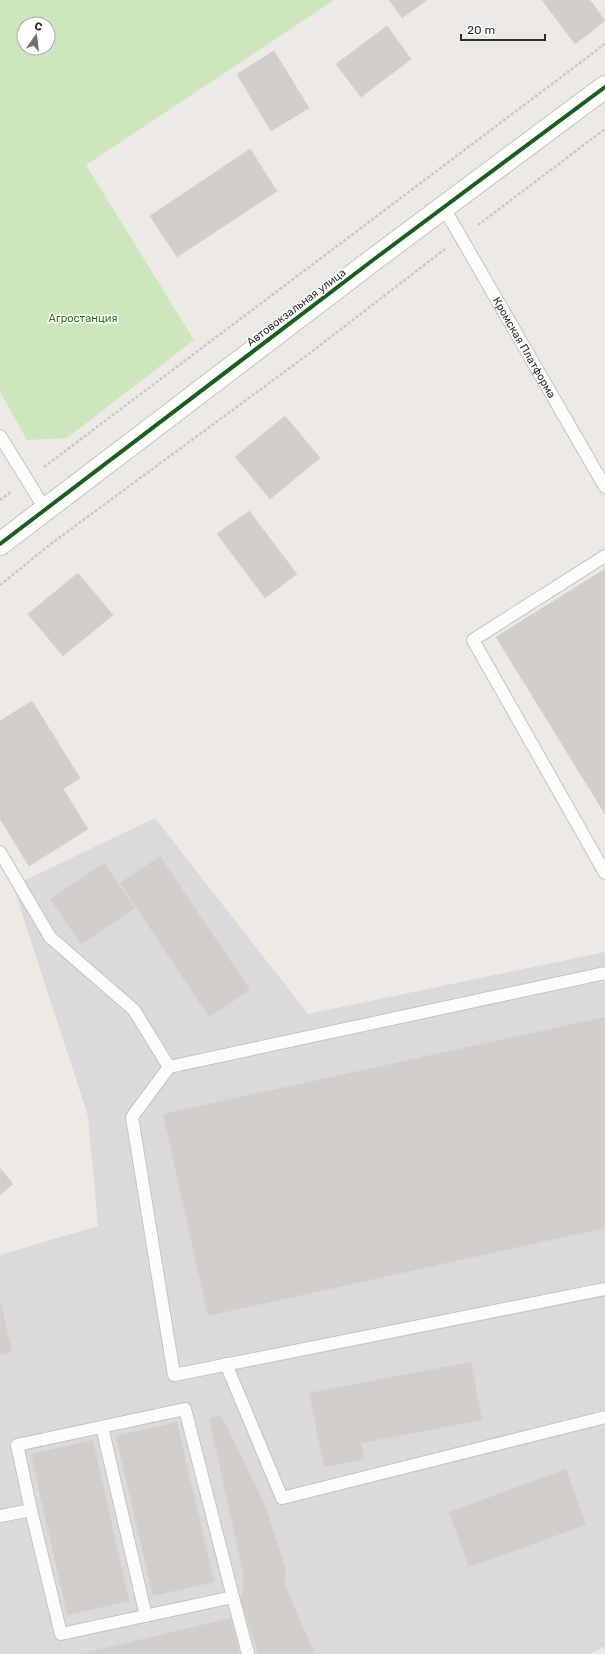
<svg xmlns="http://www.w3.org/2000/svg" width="605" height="1654" viewBox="0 0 605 1654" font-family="Rubik,sans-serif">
	<rect width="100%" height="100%" fill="#ece8e4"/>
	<polygon fill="#dcd9db" points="155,818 308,1014 605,952 605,1647 589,1654 0,1654 0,1255 98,1226 88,1116 13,886"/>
	<path fill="#cee6be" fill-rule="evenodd" d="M0 0H334L86 165 194 340 67 438 27 440 0 392ZM24 24H48V48H24Z"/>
	<g fill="#d1cecb" stroke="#d7d4d0">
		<polygon points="389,0 427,0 402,18"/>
		<polygon points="542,0 590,0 605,21 575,44"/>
		<polygon points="387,26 411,59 361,97 336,64"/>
		<polygon points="274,51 309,108 271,131 237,74"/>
		<polygon points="250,149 277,191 177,257 150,216"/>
		<polygon points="285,416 320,458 270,499 235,457"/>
		<polygon points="249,511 297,574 265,598 217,534"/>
		<polygon points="605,569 605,814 496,637"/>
		<polygon points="78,573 113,615 63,656 28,614"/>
		<polygon points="32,701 80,778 63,789 88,829 29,866 0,819 0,721"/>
		<polygon points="160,856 250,990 209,1017 120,883"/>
		<polygon points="104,863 135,908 81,944 50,899"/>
		<polygon points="605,1017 605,1228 208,1316 163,1114"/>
		<polygon points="0,1168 13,1184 0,1195"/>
		<polygon points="0,1299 12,1352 0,1355"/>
		<polygon points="471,1362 482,1420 361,1443 364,1459 324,1467 309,1393"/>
		<polygon points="221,1415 265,1505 286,1570 284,1583 315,1654 258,1654 241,1600 244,1577 209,1418"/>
		<polygon points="177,1422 214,1582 153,1596 116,1436"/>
		<polygon points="93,1440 129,1601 67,1615 31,1454"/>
		<polygon points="566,1469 586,1525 469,1567 449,1512"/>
		<polygon points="231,1618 239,1654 80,1654"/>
	</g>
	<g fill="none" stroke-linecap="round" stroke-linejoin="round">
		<defs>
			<g id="lane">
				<path id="s1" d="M444 208 605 487"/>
				<polyline points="0,436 45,509"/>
				<polyline points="605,556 473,640 605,873"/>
				<polyline points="0,852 50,937 134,1010 169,1067 605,973"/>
				<polyline points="169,1067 132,1117 174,1375 605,1289"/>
				<polyline points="226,1364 282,1498 605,1417"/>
				<polygon points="185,1409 233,1597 61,1634 31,1510 17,1445"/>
				<polyline points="102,1427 146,1616"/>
				<polyline points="0,1516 31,1510"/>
				<polyline points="233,1597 248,1654"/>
			</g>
			<polyline id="secondary" points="0,544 377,257 605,87"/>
		</defs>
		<use href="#lane" stroke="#c5c4c5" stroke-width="14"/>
		<use href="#secondary" stroke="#c5c4c5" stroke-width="24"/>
		<g stroke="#c9c9c8" stroke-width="2.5" stroke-dasharray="3 2" stroke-linecap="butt">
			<polyline points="478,225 605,129"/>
			<polyline points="44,467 605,44"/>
			<polyline points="0,500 11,492"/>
			<polyline points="0,585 52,543 310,353 445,249"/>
		</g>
		<use href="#lane" stroke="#fcfcfb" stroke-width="12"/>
		<use href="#secondary" stroke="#fcfcfb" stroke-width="22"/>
		<defs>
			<polyline id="cycleway" points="0,544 377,257 605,87"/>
		</defs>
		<use href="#cycleway" stroke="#fff" stroke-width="6"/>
		<use href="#cycleway" stroke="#1b5e20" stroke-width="4"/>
	</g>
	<g text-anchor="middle" stroke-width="3" stroke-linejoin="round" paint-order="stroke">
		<g font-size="11" fill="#2e2e2e" stroke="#fff">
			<text transform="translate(296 307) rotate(-37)" y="4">Автовокзальная улица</text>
			<text dy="4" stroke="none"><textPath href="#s1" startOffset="161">Кромская Платформа</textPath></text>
		</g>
		<g font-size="11" fill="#2c6e1b" stroke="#fff">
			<text x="83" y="322">Агростанция</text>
		</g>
	</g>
	<g transform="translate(36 36) rotate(14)"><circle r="19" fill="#ffffff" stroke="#ababab"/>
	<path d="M0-3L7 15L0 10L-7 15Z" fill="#706f6e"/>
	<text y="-6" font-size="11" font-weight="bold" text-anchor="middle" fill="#2e2e2e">С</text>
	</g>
	<path d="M461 34v6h84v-6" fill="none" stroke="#2e2e2e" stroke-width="2"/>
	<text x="467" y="34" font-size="12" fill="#2e2e2e" stroke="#ffffff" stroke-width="3" paint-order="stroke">20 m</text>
</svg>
